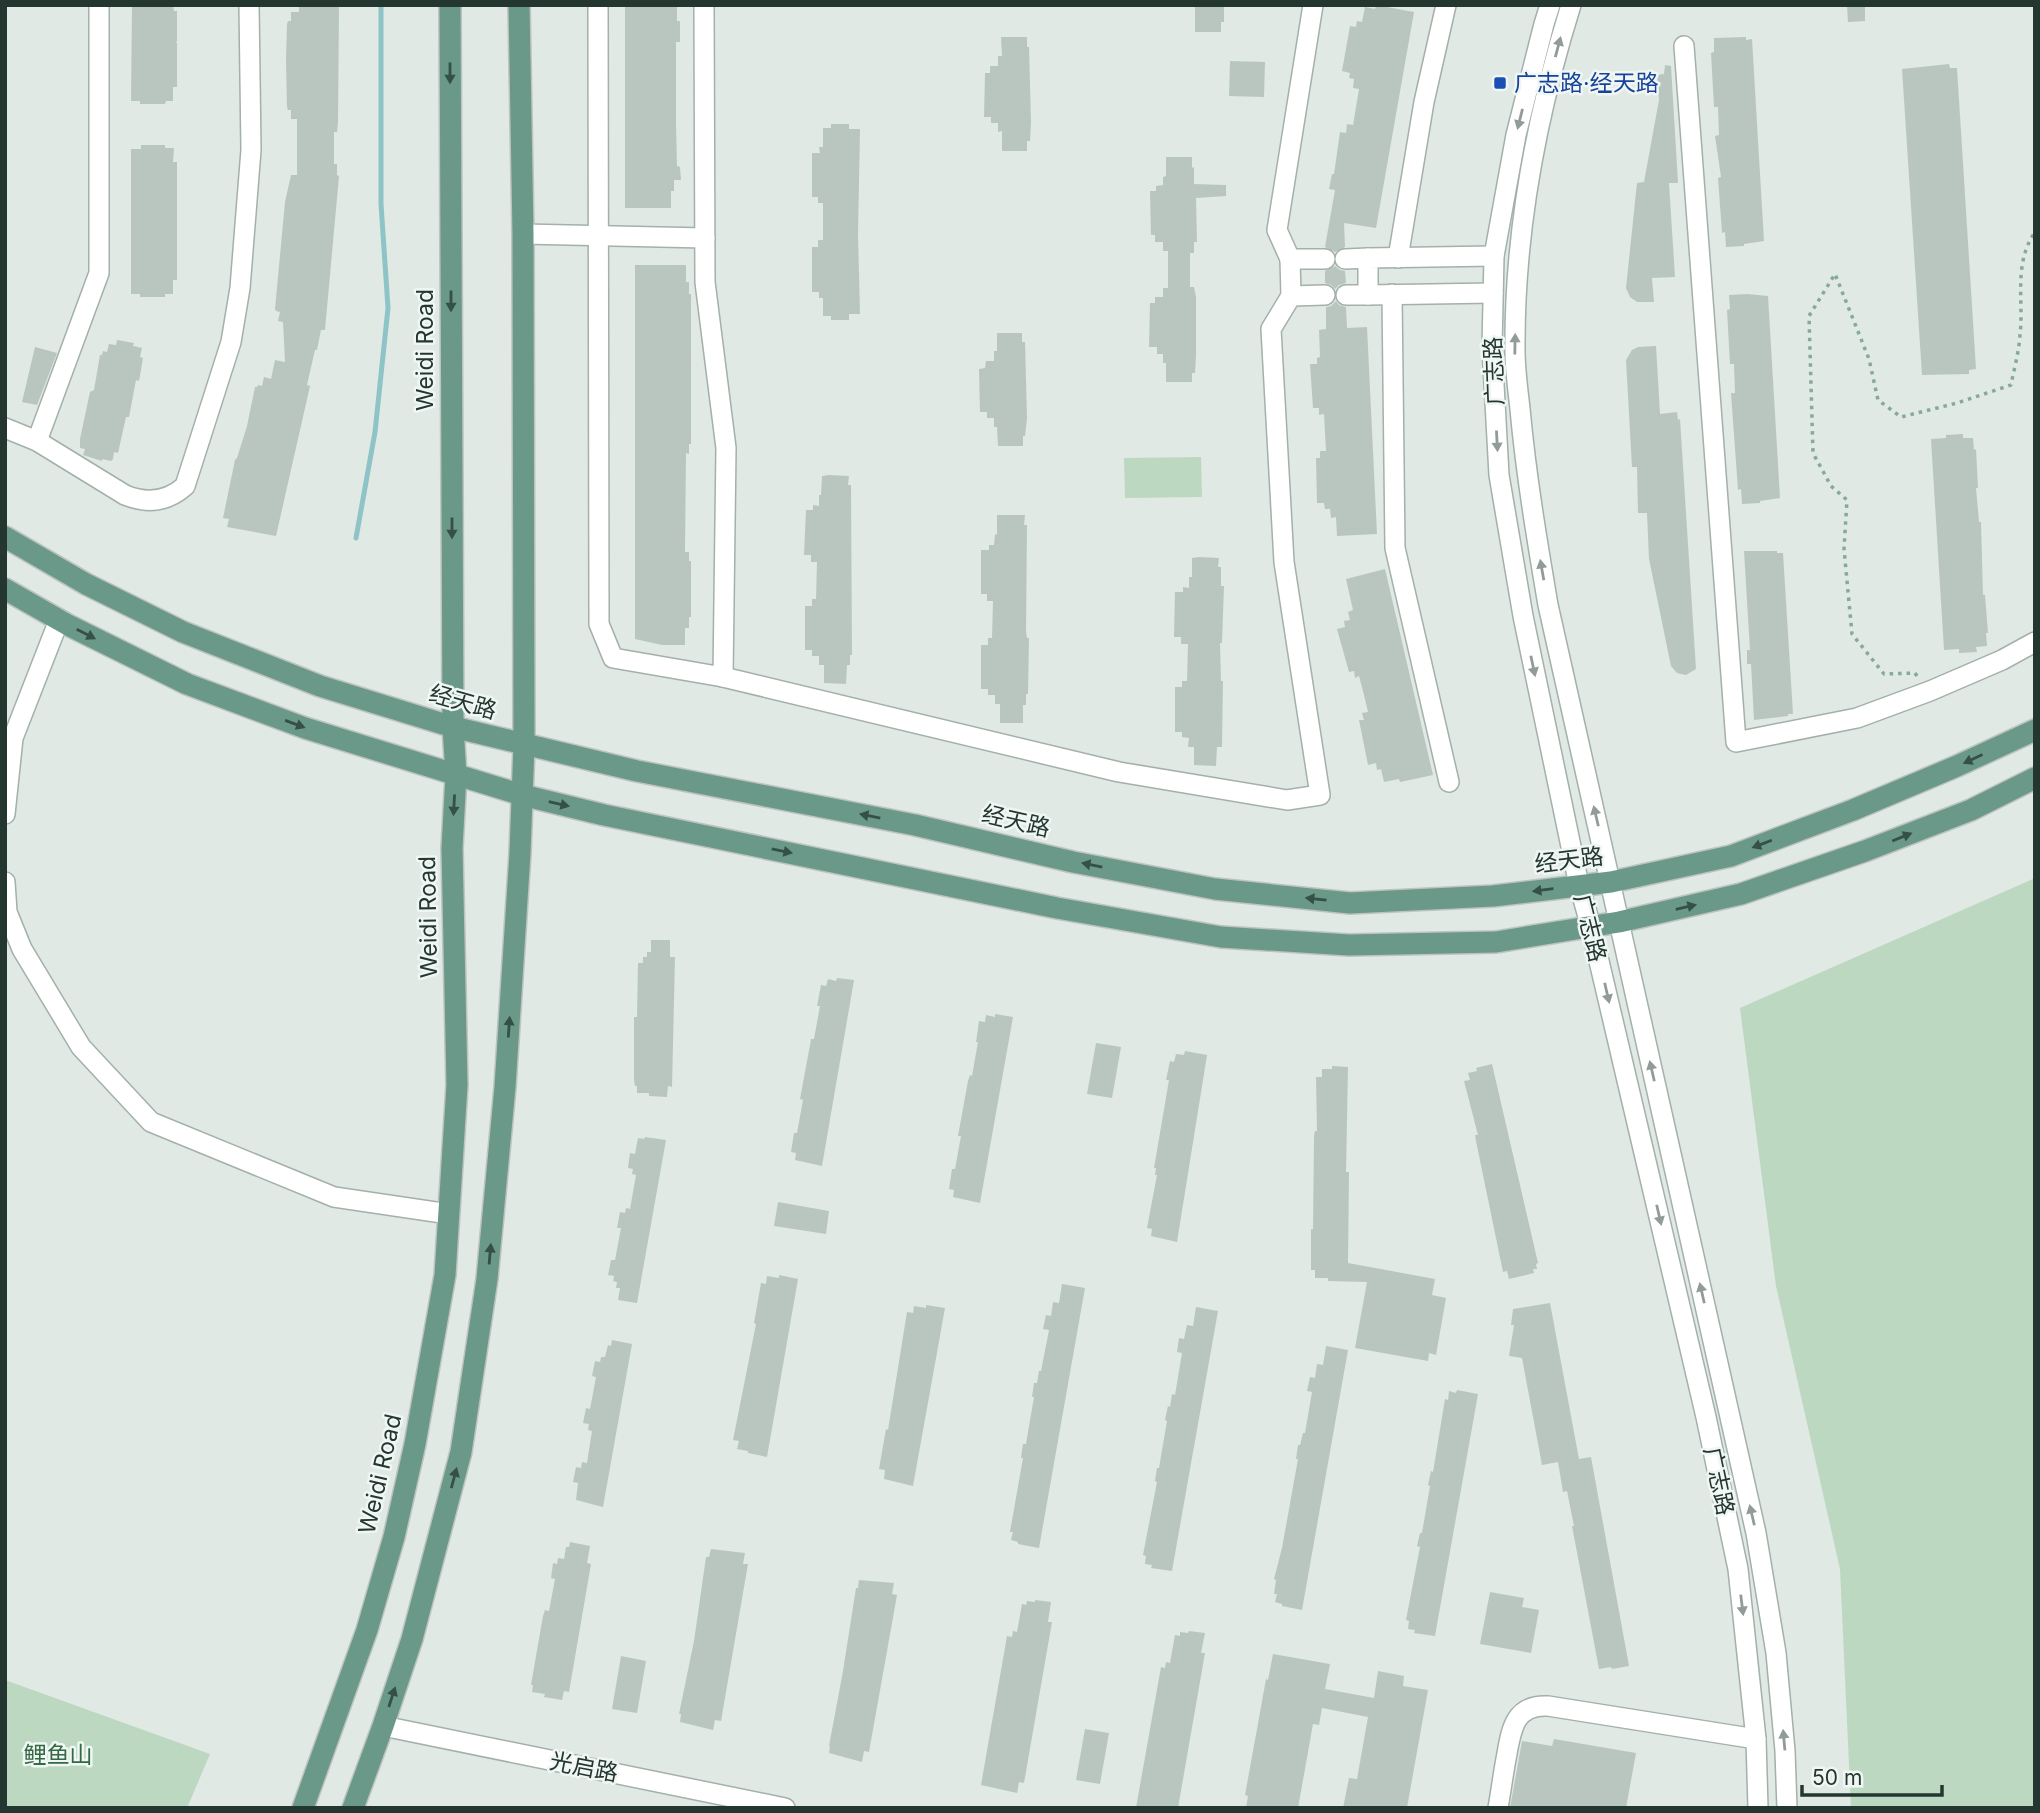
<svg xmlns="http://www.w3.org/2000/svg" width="2040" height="1813" viewBox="0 0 2040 1813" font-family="Inter,'Noto Sans SC',sans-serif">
	<rect width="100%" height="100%" fill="#e0e9e4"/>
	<g fill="#bcd8c1">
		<polygon points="1201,457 1202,497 1125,498 1124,458"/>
		<polygon points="2035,878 2035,1808 1851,1808 1840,1569 1776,1286 1740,1008"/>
		<polygon points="5,1680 210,1754 187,1808 5,1808"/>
	</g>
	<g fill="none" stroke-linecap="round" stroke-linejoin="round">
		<polyline stroke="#8fc4c7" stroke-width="5" points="356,538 375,432 388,308 381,204 381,5"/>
	</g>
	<g fill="#b9c6c0">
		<polygon points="173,5 174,11 177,11 177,41 176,43 177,43 177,87 173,87 173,101 166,101 165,104 140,104 140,101 131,101 132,6"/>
		<polygon points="299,5 339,5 338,122 337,132 334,132 334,164 337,164 337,175 339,176 325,330 321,330 317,350 315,350 307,385 310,386 276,536 227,527 229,519 223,518 235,460 237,458 247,426 255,387 257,387 258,385 262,386 264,377 271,379 275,360 285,362 283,322 278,321 280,312 276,311 275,309 285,202 291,175 297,175 297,119 291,119 291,110 288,110 287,107 286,62 287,24 288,21 291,21 291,12 299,12"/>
		<polygon points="625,5 677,5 677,21 680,21 680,42 676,42 676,125 677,166 680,167 681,180 674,180 674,191 671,191 671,208 625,208"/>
		<polygon points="1195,5 1224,5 1224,22 1221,22 1221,32 1195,32"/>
		<polygon points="1376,5 1414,12 1376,228 1344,223 1345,247 1335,252 1325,247 1335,190 1329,189 1332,174 1334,174 1340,132 1346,133 1347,124 1353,125 1359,89 1353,88 1354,79 1349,78 1350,73 1342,71 1350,26 1356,27 1357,21 1362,22 1365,7 1375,9"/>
		<polygon points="1847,5 1865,5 1865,21 1848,22"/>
		<polygon points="1001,37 1027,37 1027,47 1029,47 1031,122 1030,141 1027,141 1027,151 1002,151 1002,131 998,132 998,123 991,123 991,117 984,117 985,73 990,73 990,66 998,66 998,56 1002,56"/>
		<polygon points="1746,37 1746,40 1752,39 1764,241 1744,244 1744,246 1726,247 1725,232 1722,233 1718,178 1721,177 1715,136 1719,135 1718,107 1714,107 1711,53 1714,52 1714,38"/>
		<polygon points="1230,61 1265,62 1264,97 1229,96"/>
		<polygon points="1949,64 1950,68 1957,68 1976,369 1969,370 1969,374 1922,375 1902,69"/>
		<polygon points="1665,65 1671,66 1678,183 1669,183 1675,277 1652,278 1654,302 1637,302 1630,297 1626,288 1637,183 1644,182 1659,100 1657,75 1664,74"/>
		<polygon points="831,124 849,124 849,129 860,129 858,234 860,314 849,314 849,320 831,320 831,316 823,316 823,298 819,298 819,292 812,292 812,247 818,247 818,240 823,240 823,203 818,203 818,197 812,197 812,153 820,153 819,147 823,147 823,128 831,128"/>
		<polygon points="141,145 165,145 165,148 174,148 173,162 177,162 177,280 173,280 173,294 165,294 165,297 140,297 140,294 131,294 131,149 141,149"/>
		<polygon points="1166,157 1192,157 1192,168 1194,167 1194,184 1226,185 1226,196 1196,198 1197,242 1194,242 1194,253 1190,253 1190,287 1194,287 1196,297 1196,354 1195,373 1192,373 1192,382 1166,382 1166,363 1163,363 1163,354 1157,354 1157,347 1149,347 1150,303 1155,303 1155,297 1163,297 1163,288 1168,288 1168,251 1163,251 1163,242 1155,242 1155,235 1151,235 1150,191 1156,191 1156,186 1163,185 1163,177 1166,176"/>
		<polygon points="635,265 686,265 686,282 689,282 689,294 691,294 691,444 689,444 689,454 686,453 685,552 689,552 689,561 691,561 691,617 689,617 689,628 685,628 685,645 662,645 635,639"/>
		<polygon points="1335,266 1340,270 1345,271 1346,283 1339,285 1335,289 1331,285 1325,283 1325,271"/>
		<polygon points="1747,294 1768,296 1780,498 1760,501 1760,503 1742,504 1741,489 1738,490 1731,393 1735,393 1734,364 1730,364 1727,310 1730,309 1729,295"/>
		<polygon points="1336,301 1339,305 1346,307 1347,328 1367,327 1377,534 1337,536 1336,517 1331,518 1330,509 1325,509 1324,503 1317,503 1316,458 1320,458 1320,451 1326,451 1324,414 1319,415 1319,408 1313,408 1310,364 1317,364 1317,358 1320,357 1319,330 1326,329 1326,307 1331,306"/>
		<polygon points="997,333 1022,333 1022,342 1025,342 1027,418 1025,436 1023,436 1023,446 998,446 997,427 994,427 994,418 987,418 987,412 980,412 979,369 985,368 986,361 994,361 994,351 997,351"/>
		<polygon points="117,340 134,343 133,346 142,348 140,357 143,358 139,381 136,380 129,417 126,417 118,453 114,452 113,459 111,461 102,459 102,461 83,455 85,449 80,448 80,439 90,392 94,390 100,355 102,355 103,351 107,352 109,344 116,345"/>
		<polygon points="1656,346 1660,414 1677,412 1678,420 1680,419 1696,669 1686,675 1677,673 1671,666 1649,559 1647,513 1638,513 1637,467 1632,467 1626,360 1632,350 1638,347"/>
		<polygon points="35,347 57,353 37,405 22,402"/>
		<polygon points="1963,434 1963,438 1973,438 1974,450 1976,449 1978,488 1976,488 1979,522 1981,522 1983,595 1985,595 1988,633 1986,633 1987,646 1976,647 1977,652 1959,653 1959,649 1944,650 1931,439 1946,438 1946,435"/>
		<polygon points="829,475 849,476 848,485 851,485 852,655 850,655 850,665 847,665 846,684 824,683 824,665 819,665 819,656 812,656 812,650 805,650 805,606 812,606 812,599 816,599 817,562 811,562 811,555 804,555 806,510 813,510 813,505 819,506 819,495 821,495 822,476"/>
		<polygon points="997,515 1025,515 1024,525 1027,525 1026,631 1027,638 1029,638 1028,694 1026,694 1026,705 1023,705 1023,723 1000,723 1000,704 995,704 995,695 988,695 988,689 981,689 981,645 988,645 988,638 992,638 993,601 987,601 987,594 981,594 981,550 989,550 989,545 994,545 995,534 997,535"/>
		<polygon points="1744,551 1777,551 1777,553 1783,553 1793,714 1788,714 1788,716 1754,720 1751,664 1747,664 1747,650 1750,650"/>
		<polygon points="1199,557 1219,558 1218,567 1221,567 1221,586 1224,586 1222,643 1220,643 1221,681 1223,681 1222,747 1217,747 1216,766 1194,765 1194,747 1188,747 1189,738 1182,737 1182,732 1175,732 1175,687 1182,687 1182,681 1187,681 1188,644 1181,644 1181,637 1174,637 1175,592 1183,592 1183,587 1189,588 1189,577 1192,577 1192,558"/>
		<polygon points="1385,569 1433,775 1400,782 1399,779 1384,782 1381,769 1377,770 1376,763 1368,765 1359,720 1364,720 1362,713 1368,712 1364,695 1359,676 1355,678 1354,671 1349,672 1337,629 1345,627 1344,621 1350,620 1348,612 1353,610 1346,579"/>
		<polygon points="651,940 670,940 670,957 675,957 672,1087 668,1086 667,1097 649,1096 649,1093 637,1093 637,1086 635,1086 634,1080 634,1017 637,1017 638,963 643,963 643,957 647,957 647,952 651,952"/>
		<polygon points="837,978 854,980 822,1166 795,1160 796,1153 791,1152 794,1133 797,1133 803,1100 800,1099 810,1045 811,1039 814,1039 820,1006 817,1006 821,985 826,986 828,979 836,981"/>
		<polygon points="995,1014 1013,1017 980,1203 953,1197 954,1190 949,1189 952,1169 955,1169 961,1136 958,1136 968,1081 970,1075 972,1076 978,1042 976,1042 979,1021 985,1022 986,1015 995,1017"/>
		<polygon points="1096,1043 1121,1047 1112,1098 1087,1094"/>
		<polygon points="1185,1051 1207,1055 1177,1242 1151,1236 1152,1229 1147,1228 1157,1175 1155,1175 1156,1168 1154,1168 1169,1080 1166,1080 1170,1061 1174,1062 1176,1054 1184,1055"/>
		<polygon points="1492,1064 1538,1263 1536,1264 1537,1269 1533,1269 1534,1273 1509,1279 1507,1271 1503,1272 1476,1141 1475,1135 1478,1135 1464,1081 1470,1080 1468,1073 1477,1071 1476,1068"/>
		<polygon points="1332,1066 1348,1067 1346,1172 1349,1172 1348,1263 1435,1279 1432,1295 1446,1298 1436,1355 1429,1353 1428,1361 1355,1348 1367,1282 1328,1281 1328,1278 1315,1278 1315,1270 1311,1270 1311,1229 1313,1229 1314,1136 1315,1131 1317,1131 1316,1077 1322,1077 1322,1069 1332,1069"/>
		<polygon points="645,1137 666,1140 637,1303 618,1300 620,1288 616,1288 617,1282 613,1281 614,1276 608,1275 611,1260 615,1260 621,1228 617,1228 620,1212 625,1213 626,1208 630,1209 636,1175 632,1174 633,1169 628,1168 630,1153 635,1154 638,1138 644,1139"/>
		<polygon points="778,1202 829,1211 826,1234 774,1226"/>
		<polygon points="779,1275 798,1279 767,1457 748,1453 748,1451 737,1449 739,1441 733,1440 756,1324 754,1323 761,1283 766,1284 767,1276 779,1278"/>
		<polygon points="1062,1284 1085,1288 1039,1548 1018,1544 1018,1542 1011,1540 1013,1532 1010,1532 1023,1458 1021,1458 1023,1444 1026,1444 1034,1397 1032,1397 1034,1383 1037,1383 1039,1371 1041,1371 1049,1330 1043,1329 1046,1315 1051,1316 1053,1302 1059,1303"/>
		<polygon points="1550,1303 1579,1459 1591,1457 1629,1666 1612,1669 1611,1667 1599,1669 1572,1526 1574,1526 1567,1491 1563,1492 1558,1462 1542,1465 1522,1358 1509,1356 1514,1325 1511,1325 1513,1309"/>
		<polygon points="926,1305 945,1308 913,1486 884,1479 885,1470 879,1469 886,1429 888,1430 907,1312 913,1313 914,1306 926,1308"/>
		<polygon points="1196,1307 1218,1311 1172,1571 1151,1568 1152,1565 1145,1564 1146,1556 1143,1555 1157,1482 1155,1481 1157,1468 1159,1468 1167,1421 1165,1420 1168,1406 1170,1407 1172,1394 1175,1395 1182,1353 1177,1352 1179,1338 1184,1339 1187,1325 1193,1326"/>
		<polygon points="612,1340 632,1344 603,1507 576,1500 578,1483 573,1482 576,1467 581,1468 582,1462 587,1463 592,1431 588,1430 589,1424 583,1423 586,1408 590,1409 596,1377 592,1376 595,1361 600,1362 601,1357 605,1357 608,1345 611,1346"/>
		<polygon points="1326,1346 1348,1350 1302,1610 1282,1606 1282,1604 1275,1602 1277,1594 1274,1594 1276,1580 1274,1579 1282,1548 1298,1459 1296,1459 1298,1445 1300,1445 1303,1433 1305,1433 1312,1392 1307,1391 1310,1377 1315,1378 1317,1364 1323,1365"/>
		<polygon points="1457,1390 1478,1394 1435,1636 1414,1633 1415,1630 1408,1629 1409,1621 1406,1620 1420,1547 1417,1546 1420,1533 1422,1533 1430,1486 1428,1485 1431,1471 1433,1472 1445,1399 1448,1400 1449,1391 1456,1393"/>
		<polygon points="570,1542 590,1546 587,1563 591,1564 569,1692 564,1691 562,1700 544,1697 545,1694 532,1692 533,1685 531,1685 543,1616 545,1610 549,1611 555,1579 551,1578 553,1563 557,1564 558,1558 564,1559 566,1547 569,1547"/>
		<polygon points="711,1549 745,1553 743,1564 748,1564 721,1721 715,1720 713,1730 680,1722 681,1714 679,1714 694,1641 706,1557 709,1557"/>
		<polygon points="859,1580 894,1583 892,1594 897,1595 869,1752 864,1751 862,1762 829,1753 830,1746 829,1746 843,1671 856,1588 858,1588"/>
		<polygon points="1490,1592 1524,1598 1522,1607 1539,1610 1531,1653 1480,1644"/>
		<polygon points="1035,1600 1051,1602 1048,1622 1052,1622 1024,1783 1019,1782 1017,1793 981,1785 1007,1636 1012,1637 1013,1631 1017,1632 1022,1604 1026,1605 1027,1601 1035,1602"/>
		<polygon points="1189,1631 1205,1633 1201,1653 1205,1653 1178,1808 1136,1808 1161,1667 1165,1668 1166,1662 1170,1663 1175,1635 1180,1636 1180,1632 1188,1633"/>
		<polygon points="1273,1654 1330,1664 1325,1689 1374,1698 1378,1671 1404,1676 1403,1686 1428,1690 1407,1808 1343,1808 1349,1778 1357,1779 1368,1717 1322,1708 1319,1725 1313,1724 1298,1808 1246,1808 1248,1796 1245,1795 1257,1729 1266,1679 1268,1680"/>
		<polygon points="621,1656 646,1661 637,1713 612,1709"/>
		<polygon points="1085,1729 1109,1733 1100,1784 1076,1780"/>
		<polygon points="1554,1739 1636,1753 1626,1808 1510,1808 1522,1741 1552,1746"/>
	</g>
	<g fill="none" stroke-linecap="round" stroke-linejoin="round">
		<defs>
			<g id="minor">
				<polyline points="598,5 599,624 613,658 723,677 1119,772 1287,800 1320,795 1284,562 1271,329 1291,296 1325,295"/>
				<polyline points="704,5 705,282 726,448 723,677"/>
				<polyline points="1313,5 1277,230 1290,259 1325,259"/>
				<polyline points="1550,5 1544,24 1516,135 1494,256 1492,348 1499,475 1523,616 1579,885 1591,927 1706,1417 1738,1569 1756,1739 1758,1808"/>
				<path d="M1571 5C1536 117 1514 234 1515 351 1515 370 1518 390 1520 409 1526 475 1537 540 1548 605L1756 1533 1776 1653 1785 1751 1787 1808"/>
				<polyline points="1684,46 1736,742 1857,718 1930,691 2002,660 2035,642"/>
				<polyline points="523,234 705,238"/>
				<polyline points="1398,258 1424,102 1446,5"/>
				<polyline points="1290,259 1291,296"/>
				<polyline points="1345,259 1368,258"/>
				<polyline points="1493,293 1368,295 1368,258 1494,256"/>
				<polyline points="1392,294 1395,548 1449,782"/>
				<polyline points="1346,295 1368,295"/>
				<path d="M5 428 37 441 125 495C147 504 167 502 185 486L231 342 240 288 251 150 249 5"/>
				<polyline points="37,441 99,273 99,5"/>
				<polyline points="5,814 13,738 59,620"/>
				<polyline points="5,882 7,912 22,949 81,1047 151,1122 334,1197 449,1214"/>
				<polyline points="383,1726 785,1808"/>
				<path d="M1498 1808C1501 1791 1503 1775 1506 1759 1511 1732 1513 1704 1548 1706L1756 1739"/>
			</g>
			<g id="major">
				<polyline points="5,537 86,584 183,632 320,686 453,727 637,771 915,825 1073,862 1215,889 1350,903 1493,896 1611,882 1731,856 1853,810 1957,766 2035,730"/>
				<polyline points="5,589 68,625 187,684 305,728 522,795 604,815 1057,908 1221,937 1349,945 1496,942 1619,922 1741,894 1865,851 1971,810 2035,778"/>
				<polyline points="303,1808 367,1630 394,1537 415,1444 445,1275 457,1085 452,848 456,775 453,727 450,5"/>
				<polyline points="353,1808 383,1726 412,1639 461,1452 487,1279 505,1087 520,853 524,745 523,234 519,5"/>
			</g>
		</defs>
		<use href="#minor" stroke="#a4b0aa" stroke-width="22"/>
		<use href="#major" stroke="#bdc3c1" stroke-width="24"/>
		<path stroke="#85a99a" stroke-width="3.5" stroke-dasharray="3.5 5" stroke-linecap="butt" d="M1917 676 1915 673 1884 674 1852 634 1844 549 1847 500 1831 486 1813 453 1809 316 1835 274 1869 359 1878 400 1901 417 1957 403 2011 385C2014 369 2019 352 2020 335 2024 300 2013 264 2035 232"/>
		<use href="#minor" stroke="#fff" stroke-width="19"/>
		<use href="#major" stroke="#6a9989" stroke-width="21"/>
	</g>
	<defs><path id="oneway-solid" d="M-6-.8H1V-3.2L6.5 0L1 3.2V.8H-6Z" transform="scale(1.75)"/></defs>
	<g fill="#919b98">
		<use href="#oneway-solid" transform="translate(1558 47) rotate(-75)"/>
		<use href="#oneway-solid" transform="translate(1520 119) rotate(104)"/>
		<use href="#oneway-solid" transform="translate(1515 344) rotate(-89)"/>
		<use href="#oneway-solid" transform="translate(1497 441) rotate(87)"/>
		<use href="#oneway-solid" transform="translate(1542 570) rotate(-100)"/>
		<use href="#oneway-solid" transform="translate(1533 666) rotate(78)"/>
		<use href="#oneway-solid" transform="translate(1596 816) rotate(-103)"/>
		<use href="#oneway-solid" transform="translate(1607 993) rotate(77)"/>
		<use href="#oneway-solid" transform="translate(1652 1071) rotate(-103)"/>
		<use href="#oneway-solid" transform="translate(1659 1215) rotate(77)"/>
		<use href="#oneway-solid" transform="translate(1702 1293) rotate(-103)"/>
		<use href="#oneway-solid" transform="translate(1752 1515) rotate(-103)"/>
		<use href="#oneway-solid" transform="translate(1742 1605) rotate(83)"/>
		<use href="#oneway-solid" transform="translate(1784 1740) rotate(-95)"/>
	</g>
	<g fill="#355046">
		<use href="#oneway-solid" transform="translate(450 73) rotate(90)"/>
		<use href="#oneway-solid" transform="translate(451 301) rotate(90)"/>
		<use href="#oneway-solid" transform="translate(452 528) rotate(90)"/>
		<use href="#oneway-solid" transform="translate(86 634) rotate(27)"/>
		<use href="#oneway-solid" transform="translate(295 724) rotate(20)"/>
		<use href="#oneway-solid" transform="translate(1973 759) rotate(155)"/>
		<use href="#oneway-solid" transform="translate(559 804) rotate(13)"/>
		<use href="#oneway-solid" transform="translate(454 805) rotate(93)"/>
		<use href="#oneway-solid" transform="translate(870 816) rotate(-169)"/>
		<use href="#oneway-solid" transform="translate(1902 837) rotate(-22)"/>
		<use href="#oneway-solid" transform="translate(1762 844) rotate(159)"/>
		<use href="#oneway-solid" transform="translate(782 851) rotate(12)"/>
		<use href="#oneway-solid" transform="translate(1092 865) rotate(-169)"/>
		<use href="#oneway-solid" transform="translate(1543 890) rotate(173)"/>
		<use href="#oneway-solid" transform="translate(1316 899) rotate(-174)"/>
		<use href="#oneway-solid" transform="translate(1686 907) rotate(-13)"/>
		<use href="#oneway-solid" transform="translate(509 1027) rotate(-86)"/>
		<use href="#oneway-solid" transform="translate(490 1254) rotate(-85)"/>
		<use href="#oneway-solid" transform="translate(454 1478) rotate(-75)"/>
		<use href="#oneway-solid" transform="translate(392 1697) rotate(-72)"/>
	</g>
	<rect fill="#1a4fb4" stroke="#f0f6f3" stroke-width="2.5" x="1493" y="76" width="14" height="14" rx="3.5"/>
	<g text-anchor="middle" stroke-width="5" stroke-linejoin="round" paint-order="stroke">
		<g font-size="23" fill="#164399" stroke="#f0f6f3" text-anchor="start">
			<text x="1514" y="91">广志路·经天路</text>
		</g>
		<g font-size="23" fill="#233730" stroke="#f0f6f3">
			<text transform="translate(425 350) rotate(-90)" y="8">Weidi Road</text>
			<text transform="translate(1494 371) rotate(-92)" y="8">广志路</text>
			<text transform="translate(463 702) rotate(16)" y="8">经天路</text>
			<text transform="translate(1016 821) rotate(13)" y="8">经天路</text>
			<text transform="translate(1569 860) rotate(-7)" y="8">经天路</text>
			<text transform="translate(428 917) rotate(-91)" y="8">Weidi Road</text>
			<text transform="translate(1590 928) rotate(76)" y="8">广志路</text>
			<text transform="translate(380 1474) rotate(-77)" y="8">Weidi Road</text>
			<text transform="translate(1719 1481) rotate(78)" y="8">广志路</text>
			<text transform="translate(584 1767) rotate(11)" y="8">光启路</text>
		</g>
		<g font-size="23" fill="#336943" stroke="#f0f6f3">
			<text x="58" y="1763">鲤鱼山</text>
		</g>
	</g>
	<rect width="2040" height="1813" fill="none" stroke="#233730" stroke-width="14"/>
	<path d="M1802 1785v10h140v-10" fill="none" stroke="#233730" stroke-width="3.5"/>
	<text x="1812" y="1785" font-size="21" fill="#233730" stroke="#f0f6f3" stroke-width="5" paint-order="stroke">50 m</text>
</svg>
